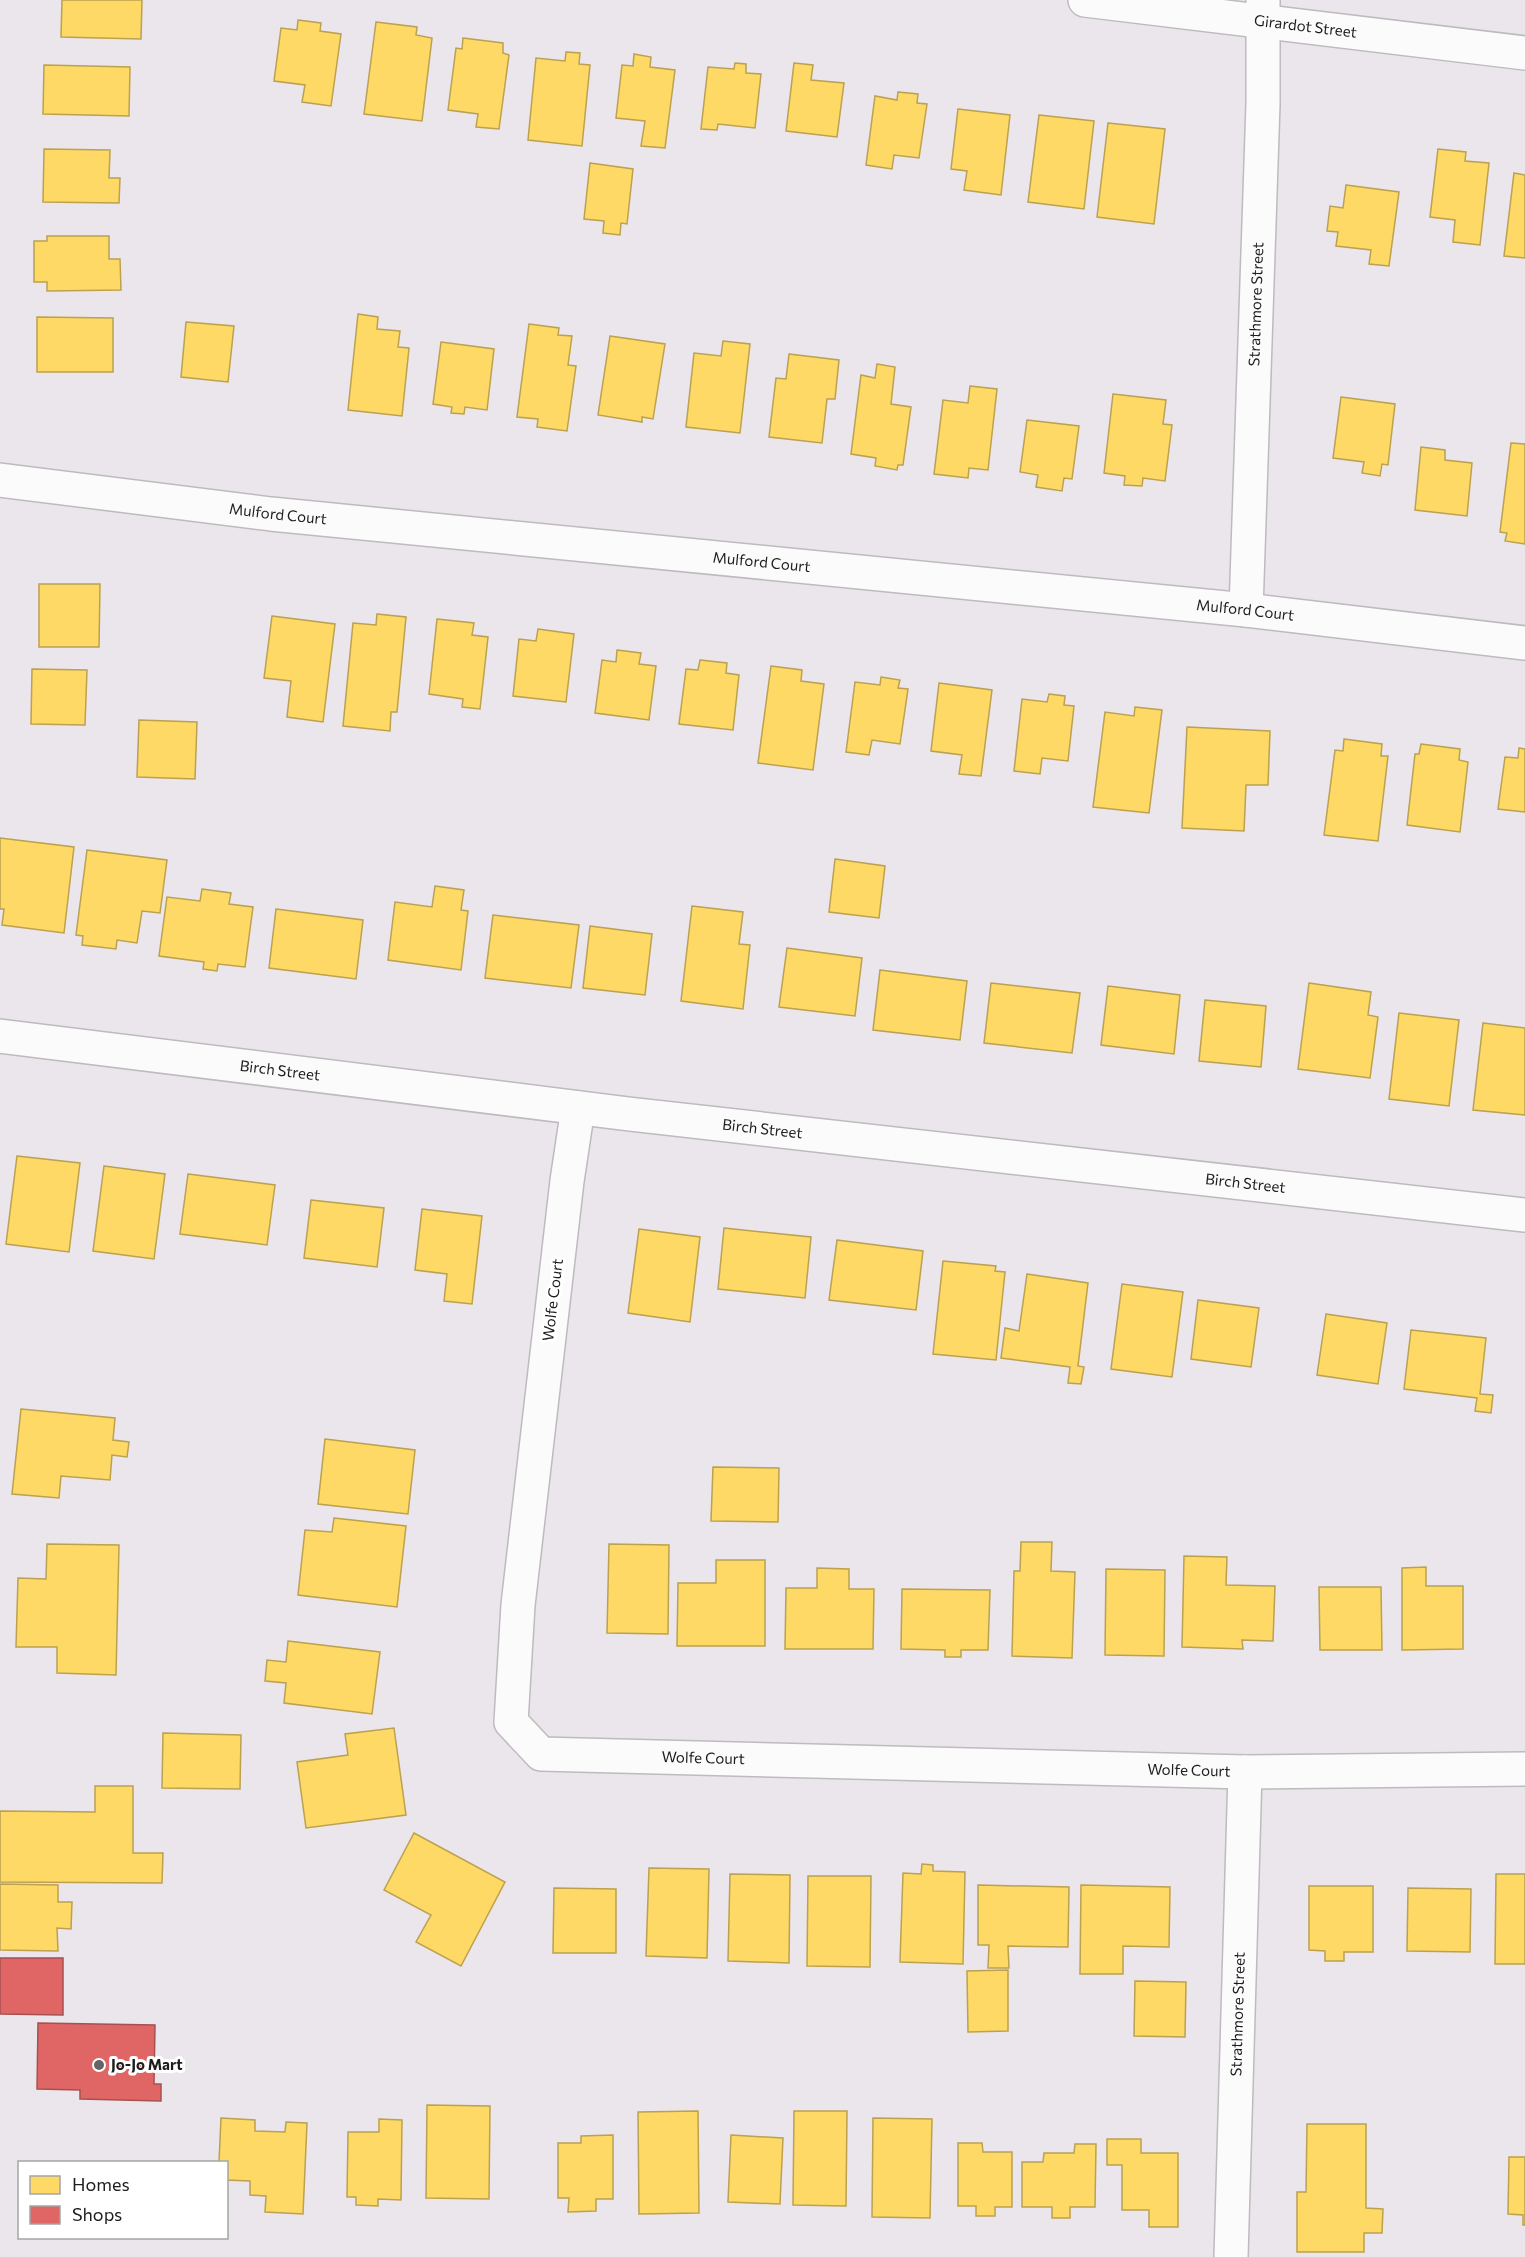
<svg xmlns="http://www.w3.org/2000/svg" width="1525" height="2257" viewBox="0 0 1525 2257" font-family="Commissioner,sans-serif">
	<rect width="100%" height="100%" fill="#ebe6eb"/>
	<g fill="#ffd966" stroke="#bba150" stroke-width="1.5">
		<polygon points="62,0 142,0 141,39 61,37"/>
		<polygon points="298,20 321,23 320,31 341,34 331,106 302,102 305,85 274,81 281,28 297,30"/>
		<polygon points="376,22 417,27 416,35 432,38 422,121 364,114"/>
		<polygon points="463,38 503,43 503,53 509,55 499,129 476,127 478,114 448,110 456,48 462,49"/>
		<polygon points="566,52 580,53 579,64 590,65 582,146 528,140 536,58 565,61"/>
		<polygon points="634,54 651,57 650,67 675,70 665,148 641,146 645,121 616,118 622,65 633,66"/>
		<polygon points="735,63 746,64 746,73 761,74 755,128 718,124 717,130 701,129 708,67 734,69"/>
		<polygon points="794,63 813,65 811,80 844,83 837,137 786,131"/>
		<polygon points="44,65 130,67 129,116 43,114"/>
		<polygon points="898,92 918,94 917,103 927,104 919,158 894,155 892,169 866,165 875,96 897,100"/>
		<polygon points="958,109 1010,115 1001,195 964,190 967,171 951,169"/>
		<polygon points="1039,115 1094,121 1084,209 1028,202"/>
		<polygon points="1108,123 1165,129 1154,224 1097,217"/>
		<polygon points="44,149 110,150 109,178 120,178 119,203 43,202"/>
		<polygon points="1438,149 1466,152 1465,161 1489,163 1480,245 1453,242 1455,220 1430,217"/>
		<polygon points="590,163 633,169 627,224 621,223 620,235 603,233 604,221 584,219"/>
		<polygon points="1514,173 1525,175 1525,258 1504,256"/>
		<polygon points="1346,185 1399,192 1389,266 1369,264 1371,250 1336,246 1338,232 1327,231 1330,206 1343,208"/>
		<polygon points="47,236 109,236 109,259 120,259 121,290 47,291 47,282 34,282 34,241 47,241"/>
		<polygon points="358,314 378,317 377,329 400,331 398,347 409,348 402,416 348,410"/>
		<polygon points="37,317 113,318 113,372 37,372"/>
		<polygon points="186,322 234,326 228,382 181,377"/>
		<polygon points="529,324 559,328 558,335 572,336 568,365 576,366 567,431 537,427 538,419 517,417"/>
		<polygon points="610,336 665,344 653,419 642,417 642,422 598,415"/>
		<polygon points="723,341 750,344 740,433 686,427 694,353 721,356"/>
		<polygon points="441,342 494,349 487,410 465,407 464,414 451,413 452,407 433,404"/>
		<polygon points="789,354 839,360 835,399 827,399 822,443 769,437 776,378 786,379"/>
		<polygon points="877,364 895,367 891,404 911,407 903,465 898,465 897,470 875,466 876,458 851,454 861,375 875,378"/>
		<polygon points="970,386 997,389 988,470 969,468 968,478 934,474 943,400 968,403"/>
		<polygon points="1113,394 1166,400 1163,424 1172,425 1165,481 1143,478 1142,486 1124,485 1125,476 1104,473"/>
		<polygon points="1341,397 1395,404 1388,465 1382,464 1380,476 1362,473 1364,462 1333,458"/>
		<polygon points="1027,420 1079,426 1072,479 1064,478 1062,491 1036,487 1038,475 1020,472"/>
		<polygon points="1511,443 1525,444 1525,544 1505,541 1507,533 1500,532"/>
		<polygon points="1421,447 1445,450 1445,460 1472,463 1467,516 1415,510"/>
		<polygon points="39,584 100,584 99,647 39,647"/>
		<polygon points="377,614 406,617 397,712 391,712 390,731 343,726 353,623 376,625"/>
		<polygon points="272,616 335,624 323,722 287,717 291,681 264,678"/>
		<polygon points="437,619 474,623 472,635 488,637 480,709 462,707 463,699 429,694"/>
		<polygon points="538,629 574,634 566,702 513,696 519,639 536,641"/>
		<polygon points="617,650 641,653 639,664 656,666 649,720 595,713 602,660 616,662"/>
		<polygon points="700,660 727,663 726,673 739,675 733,730 679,724 686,669 698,670"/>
		<polygon points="771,666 802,670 801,681 824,684 813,770 758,763"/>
		<polygon points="32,669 87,670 85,725 31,724"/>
		<polygon points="881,677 900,680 898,688 908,689 900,744 872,740 869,755 846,752 855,682 880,685"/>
		<polygon points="939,683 992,690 981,776 959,774 962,755 931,751"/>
		<polygon points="1049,694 1065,696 1064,705 1074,706 1068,761 1042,758 1040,774 1014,771 1022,699 1047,702"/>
		<polygon points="1135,707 1162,710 1149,813 1093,807 1105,712 1134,716"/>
		<polygon points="139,720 197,722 195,779 137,777"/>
		<polygon points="1187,727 1270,731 1268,785 1246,785 1244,831 1182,828"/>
		<polygon points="1344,739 1382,744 1381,756 1388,756 1378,841 1324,835 1335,750 1343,751"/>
		<polygon points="1421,744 1460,749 1459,760 1468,762 1460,832 1407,825 1415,754 1419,754"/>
		<polygon points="1519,748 1525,749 1525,812 1498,809 1505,757 1518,758"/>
		<polygon points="0,838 74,847 64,933 2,925 4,909 0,909"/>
		<polygon points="87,850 167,860 160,913 142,911 137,943 117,940 116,949 82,945 83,936 76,935"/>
		<polygon points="835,859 885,866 879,918 829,912"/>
		<polygon points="435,886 464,890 461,910 468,911 461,970 388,960 395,902 432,907"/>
		<polygon points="202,889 231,893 229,904 253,907 245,967 218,964 217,971 203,969 204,962 159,956 167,897 200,901"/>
		<polygon points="692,906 743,912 739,944 750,945 743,1009 681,1001"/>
		<polygon points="276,909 363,920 356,979 269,968"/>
		<polygon points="493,915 579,925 571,988 485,978"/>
		<polygon points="590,926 652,934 645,995 583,988"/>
		<polygon points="787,948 862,958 855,1016 779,1007"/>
		<polygon points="880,970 967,981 960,1040 873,1030"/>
		<polygon points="991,983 1080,993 1072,1053 984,1043"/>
		<polygon points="1309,983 1371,992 1368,1015 1378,1017 1370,1078 1298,1069"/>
		<polygon points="1108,986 1180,995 1174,1054 1101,1045"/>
		<polygon points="1205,1000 1266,1006 1261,1067 1199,1061"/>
		<polygon points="1399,1013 1459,1020 1449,1106 1389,1099"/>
		<polygon points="1483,1023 1525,1028 1525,1115 1473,1110"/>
		<polygon points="17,1156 80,1163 69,1252 6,1244"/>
		<polygon points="104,1166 165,1174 154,1259 93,1251"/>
		<polygon points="188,1174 275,1185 267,1245 180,1234"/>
		<polygon points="311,1200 384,1208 377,1267 304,1258"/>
		<polygon points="422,1209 482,1216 472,1304 444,1301 447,1274 415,1270"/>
		<polygon points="724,1228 811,1237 805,1298 718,1289"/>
		<polygon points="639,1229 700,1237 690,1322 628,1313"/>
		<polygon points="837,1240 923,1251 916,1310 829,1300"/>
		<polygon points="943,1261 996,1266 995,1271 1005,1272 996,1360 933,1354"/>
		<polygon points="1027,1274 1088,1283 1078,1366 1084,1367 1081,1384 1068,1383 1070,1367 1001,1358 1005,1328 1019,1331"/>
		<polygon points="1122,1284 1183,1292 1172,1377 1111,1369"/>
		<polygon points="1198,1300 1259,1308 1251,1367 1191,1359"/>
		<polygon points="1326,1314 1387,1323 1378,1384 1317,1375"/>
		<polygon points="1411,1330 1486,1338 1480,1394 1493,1395 1491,1413 1475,1411 1477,1398 1404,1389"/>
		<polygon points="21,1409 115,1418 113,1440 129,1442 127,1457 112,1455 110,1480 61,1476 59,1498 12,1494"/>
		<polygon points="325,1439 415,1450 408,1514 318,1504"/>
		<polygon points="713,1467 779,1468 778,1522 711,1521"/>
		<polygon points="334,1518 406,1526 397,1607 298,1595 305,1530 332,1532"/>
		<polygon points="1021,1542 1052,1542 1051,1571 1075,1572 1072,1658 1012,1656 1014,1571 1020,1571"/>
		<polygon points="47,1544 119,1545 116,1675 57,1673 57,1647 16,1647 18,1578 46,1579"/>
		<polygon points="609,1544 669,1545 668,1634 607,1633"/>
		<polygon points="1184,1556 1227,1557 1226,1585 1275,1586 1273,1641 1242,1640 1243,1649 1182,1647"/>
		<polygon points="716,1560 765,1560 765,1646 677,1646 678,1583 716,1583"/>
		<polygon points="1426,1567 1426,1586 1463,1586 1463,1649 1402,1650 1402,1568"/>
		<polygon points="817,1568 849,1569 849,1589 874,1589 873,1649 785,1649 786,1588 817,1588"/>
		<polygon points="1106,1569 1165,1570 1164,1656 1105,1655"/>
		<polygon points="1319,1587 1381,1587 1382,1650 1320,1650"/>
		<polygon points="902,1589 990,1590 988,1650 961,1650 961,1657 945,1657 945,1650 901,1649"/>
		<polygon points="288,1641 380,1652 372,1714 284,1703 286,1683 265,1681 267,1660 286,1662"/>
		<polygon points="394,1728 406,1815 306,1828 297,1762 348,1755 345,1734"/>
		<polygon points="163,1733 241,1735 240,1789 162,1788"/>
		<polygon points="95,1786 133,1786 133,1853 163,1853 162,1883 0,1882 0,1811 95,1812"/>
		<polygon points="414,1833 505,1882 461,1966 416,1942 431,1915 384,1890"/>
		<polygon points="922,1864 933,1865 933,1871 965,1872 963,1964 900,1962 903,1873 921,1874"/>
		<polygon points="649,1868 709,1869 707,1958 646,1956"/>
		<polygon points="730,1874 790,1875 789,1963 728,1961"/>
		<polygon points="1496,1874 1525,1874 1525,1964 1495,1964"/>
		<polygon points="808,1876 871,1876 870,1967 807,1966"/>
		<polygon points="0,1884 58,1885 58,1902 72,1902 71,1929 57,1928 58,1951 0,1950"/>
		<polygon points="978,1885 1069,1887 1068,1947 1008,1946 1009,1968 988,1968 989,1945 978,1945"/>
		<polygon points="1081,1885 1170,1887 1169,1947 1123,1946 1123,1974 1080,1974"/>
		<polygon points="1309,1886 1373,1886 1373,1952 1344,1952 1344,1961 1325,1961 1325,1951 1309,1950"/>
		<polygon points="554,1888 616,1889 616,1953 553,1953"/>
		<polygon points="1408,1888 1471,1889 1470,1952 1407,1951"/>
		<polygon points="1008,1970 1008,2031 968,2032 967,1971"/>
		<polygon points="1135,1981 1186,1982 1185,2037 1134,2036"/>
		<polygon points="427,2105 490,2106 489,2199 426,2198"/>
		<polygon points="698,2111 699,2213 639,2214 638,2112"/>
		<polygon points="794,2111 847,2111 846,2206 793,2205"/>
		<polygon points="221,2118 255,2120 255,2131 285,2132 286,2122 307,2123 303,2214 265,2212 266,2196 250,2195 250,2181 226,2180 226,2162 219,2162"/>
		<polygon points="873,2118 932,2119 930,2218 872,2217"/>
		<polygon points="379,2119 402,2120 401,2200 378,2199 378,2206 356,2205 356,2197 347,2197 348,2132 379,2132"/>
		<polygon points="1307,2124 1366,2124 1366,2208 1383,2209 1382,2233 1364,2233 1364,2252 1297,2252 1297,2192 1306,2192"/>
		<polygon points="613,2135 613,2199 596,2199 596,2211 568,2212 569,2198 558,2198 558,2143 581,2143 581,2136"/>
		<polygon points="731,2135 783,2138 780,2204 728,2202"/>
		<polygon points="1107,2139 1141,2139 1141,2153 1178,2153 1178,2227 1149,2227 1149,2210 1122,2210 1122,2165 1107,2165"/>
		<polygon points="958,2143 982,2143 983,2152 1012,2152 1012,2207 995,2207 995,2216 976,2216 976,2206 958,2206"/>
		<polygon points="1075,2144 1096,2144 1095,2207 1070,2207 1070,2218 1052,2218 1052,2207 1022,2207 1022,2162 1043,2162 1044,2153 1074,2153"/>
		<polygon points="1509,2157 1525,2157 1525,2225 1523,2225 1523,2215 1508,2214"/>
	</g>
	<g fill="#e06666" stroke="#a65050" stroke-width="1.5">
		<polygon points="0,1958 63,1958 63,2015 0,2014"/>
		<polygon points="38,2023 155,2025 154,2084 161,2084 161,2101 80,2099 80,2090 37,2089"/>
	</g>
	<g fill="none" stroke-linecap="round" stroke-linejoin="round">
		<defs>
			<g id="minor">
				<path id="s1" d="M1085 0 1525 53"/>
				<path id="s2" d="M0 480 271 514 1246 610 1525 643"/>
				<path id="s3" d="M1246 610 1263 104V0"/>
				<path id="s4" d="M0 1036 629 1114 1525 1215"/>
				<path id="s5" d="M578 1108 567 1181 518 1605 511 1722 541 1754 1245 1772 1525 1769"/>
				<path id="s6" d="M1231 2257 1245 1772"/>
			</g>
		</defs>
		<use href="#minor" stroke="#bdbbbd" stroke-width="36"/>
		<use href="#minor" stroke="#fcfbfc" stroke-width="33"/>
	</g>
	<circle fill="#656365" stroke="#fff" stroke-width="2" cx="99" cy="2065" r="6"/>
	<g text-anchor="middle" stroke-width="6" stroke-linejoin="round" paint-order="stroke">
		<g font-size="15" fill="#1d1d1d" stroke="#fff">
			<text dy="5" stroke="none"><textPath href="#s1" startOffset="222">Girardot Street</textPath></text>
			<text dy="5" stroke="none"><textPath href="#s3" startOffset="306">Strathmore Street</textPath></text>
			<text dy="5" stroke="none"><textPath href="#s2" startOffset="280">Mulford Court</textPath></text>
			<text dy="5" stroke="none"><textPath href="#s2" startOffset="766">Mulford Court</textPath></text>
			<text dy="5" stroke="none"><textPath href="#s2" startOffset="1252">Mulford Court</textPath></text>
			<text dy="5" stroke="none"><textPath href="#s4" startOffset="282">Birch Street</textPath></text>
			<text dy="5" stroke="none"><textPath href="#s4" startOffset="768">Birch Street</textPath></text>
			<text dy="5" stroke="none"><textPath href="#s4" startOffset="1254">Birch Street</textPath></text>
			<text transform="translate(553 1300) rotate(-83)" y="5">Wolfe Court</text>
			<text dy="5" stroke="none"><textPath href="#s5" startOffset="824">Wolfe Court</textPath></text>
			<text dy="5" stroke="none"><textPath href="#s5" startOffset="1310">Wolfe Court</textPath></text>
			<text dy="5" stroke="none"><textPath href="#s6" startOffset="243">Strathmore Street</textPath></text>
		</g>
		<g font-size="15" font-weight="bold" fill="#1d1d1d" stroke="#fff" text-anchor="start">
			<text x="111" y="2070">Jo-Jo Mart</text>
		</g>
	</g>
	<rect x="18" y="2161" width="210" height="78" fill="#ffffff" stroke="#a5a5a5" stroke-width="1.5"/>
	<rect x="30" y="2176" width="30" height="18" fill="#ffd966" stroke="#a5a5a5" stroke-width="1.5"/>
	<text x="72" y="2191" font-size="18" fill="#1d1d1d">Homes</text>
	<rect x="30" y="2206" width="30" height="18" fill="#e06666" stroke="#a5a5a5" stroke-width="1.5"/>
	<text x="72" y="2221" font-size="18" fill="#1d1d1d">Shops</text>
</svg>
